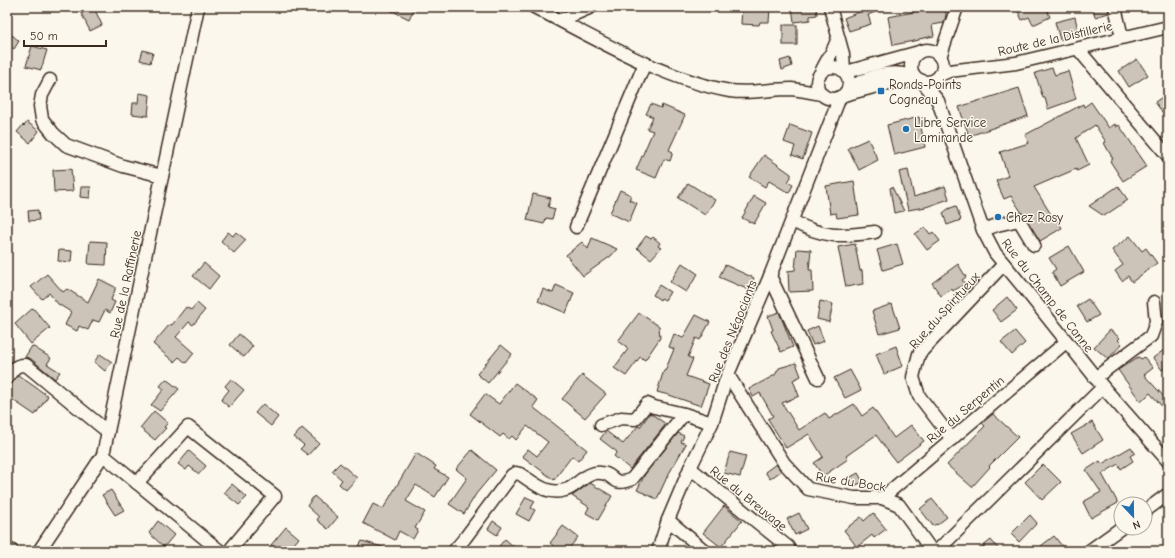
<svg xmlns="http://www.w3.org/2000/svg" width="1175" height="558" viewBox="0 0 1175 558" font-family="'Comic Neue',sans-serif">
	<rect width="100%" height="100%" fill="#fbf7ec"/>
	<filter id="ink" filterUnits="userSpaceOnUse"><feTurbulence type="fractalNoise" baseFrequency=".025" numOctaves="2"/><feDisplacementMap in="SourceGraphic" scale="8" xChannelSelector="R" yChannelSelector="G"/><feConvolveMatrix kernelMatrix="1 2 1 2 8 2 1 2 1" color-interpolation-filters="sRGB"/></filter>
	<g filter="url(#ink)">
		<g fill="#ccc4b9" stroke="#3b2a1e">
			<polygon points="80,7 89,7 91,11 95,10 102,25 90,31 81,13 83,13"/>
			<polygon points="384,7 415,7 409,19"/>
			<polygon points="742,7 770,7 769,22 760,22 759,25 741,24"/>
			<polygon points="792,7 816,7 817,15 810,16 810,20 794,22"/>
			<polygon points="857,7 887,7 868,15 871,24 849,31 844,18 859,12"/>
			<polygon points="928,7 945,7 946,15 944,23 932,25 934,36 919,39 919,40 893,45 888,17 929,9"/>
			<polygon points="1016,7 1046,7 1050,17 1033,25 1029,17 1022,20"/>
			<polygon points="1093,7 1108,7 1109,13 1095,17"/>
			<polygon points="1075,17 1079,35 1060,40 1055,22"/>
			<rect x="783" y="25" width="14" height="20"/>
			<polygon points="12,35 19,41 14,49 7,44"/>
			<polygon points="32,46 47,50 41,70 26,66"/>
			<polygon points="143,50 153,53 150,63 140,60"/>
			<polygon points="790,58 792,66 782,70 780,61"/>
			<polygon points="1137,59 1148,75 1129,87 1119,71"/>
			<polygon points="1052,68 1055,75 1068,71 1076,99 1048,109 1045,98 1043,98 1035,73"/>
			<polygon points="1019,88 1028,116 969,136 959,107"/>
			<polygon points="139,93 150,95 148,116 132,114 133,103 138,103"/>
			<polygon points="1168,93 1168,120 1155,102"/>
			<polygon points="1091,102 1109,128 1115,124 1116,127 1119,125 1147,166 1123,181 1110,161 1113,159 1104,143 1106,142 1095,125 1076,138 1089,165 1077,171 1076,169 1034,187 1052,216 1054,215 1062,228 1040,241 1011,196 1004,199 996,181 1008,176 1000,152 1029,143 1025,135 1083,104 1084,107"/>
			<polygon points="651,104 661,108 662,105 685,115 669,150 673,152 670,161 664,159 656,178 636,170 653,131 647,129 653,117 646,114"/>
			<polygon points="919,117 925,147 894,155 887,125"/>
			<polygon points="27,122 39,131 30,143 17,132 23,125 24,126"/>
			<polygon points="790,125 812,133 803,159 792,155 795,146 784,142"/>
			<polygon points="868,139 878,160 859,170 848,148"/>
			<polygon points="764,155 791,174 791,177 788,182 793,185 789,193 769,181 765,187 749,177"/>
			<polygon points="71,169 73,191 54,192 53,170"/>
			<polygon points="908,170 914,197 945,186 949,199 926,207 908,210 899,172"/>
			<polygon points="854,181 859,215 837,218 836,213 830,214 826,186"/>
			<polygon points="688,183 715,200 705,215 678,198"/>
			<polygon points="1118,186 1128,200 1104,216 1089,206"/>
			<polygon points="81,187 91,187 90,198 80,197"/>
			<polygon points="892,187 904,211 894,213 890,188"/>
			<polygon points="620,190 631,195 629,200 637,203 629,222 610,213"/>
			<polygon points="533,194 551,198 548,207 555,209 552,219 546,218 544,224 527,220"/>
			<polygon points="754,196 766,203 754,224 742,218"/>
			<polygon points="956,206 961,220 947,225 943,213 948,209"/>
			<polygon points="38,210 39,220 29,221 28,211"/>
			<polygon points="925,227 930,234 933,232 940,241 927,250 915,234"/>
			<polygon points="228,232 233,236 236,232 246,240 234,253 221,241"/>
			<polygon points="646,236 651,239 653,237 660,243 658,246 661,248 651,259 637,248"/>
			<polygon points="1130,236 1142,251 1146,248 1157,263 1132,282 1128,276 1122,281 1115,271 1123,265 1112,250"/>
			<polygon points="592,238 617,249 611,256 583,276 566,255 582,242 588,249"/>
			<polygon points="90,241 107,242 106,265 88,264"/>
			<polygon points="855,244 860,271 862,270 863,284 846,287 838,247"/>
			<polygon points="897,244 903,264 883,270 877,250"/>
			<polygon points="1069,246 1084,272 1060,286 1052,272 1056,269 1049,258"/>
			<polygon points="797,249 811,250 809,270 812,270 813,291 789,292 788,271 795,270"/>
			<polygon points="59,250 72,251 71,262 58,261"/>
			<polygon points="204,263 219,276 209,289 193,276"/>
			<polygon points="682,263 698,274 686,292 670,282"/>
			<polygon points="958,264 966,277 962,280 965,284 953,291 952,289 941,296 932,283"/>
			<polygon points="725,265 754,278 749,290 719,277"/>
			<polygon points="47,274 63,292 67,289 88,302 99,279 115,287 115,290 111,300 115,302 110,313 105,310 99,322 93,320 88,330 79,326 77,331 65,325 71,312 58,304 49,293 42,299 31,287"/>
			<polygon points="556,285 574,293 566,313 538,301 543,289 553,293"/>
			<polygon points="659,285 670,292 665,300 661,298 660,300 653,295"/>
			<polygon points="1007,297 1017,310 1001,322 992,310"/>
			<polygon points="1088,299 1099,315 1087,322 1077,306"/>
			<polygon points="820,301 833,304 829,322 817,319"/>
			<polygon points="197,303 205,310 193,325 189,322 176,337 194,353 186,363 179,357 174,362 153,344 170,324 172,325 186,307 191,310"/>
			<polygon points="892,304 900,328 879,334 872,311"/>
			<polygon points="33,308 50,328 31,344 15,324"/>
			<polygon points="779,312 793,347 781,352 771,331 773,330 768,316"/>
			<polygon points="639,313 659,326 660,338 645,360 640,357 626,376 614,368 628,349 626,348 627,347 618,341"/>
			<polygon points="696,315 710,322 700,340 696,338 688,357 693,359 686,376 709,384 701,406 669,395 657,392 664,370 665,371 674,349 669,347 674,334 683,338"/>
			<polygon points="818,326 824,341 813,345 807,331"/>
			<polygon points="1110,330 1120,338 1118,340 1122,344 1108,359 1094,347"/>
			<polygon points="1015,331 1025,343 1012,355 1001,342"/>
			<polygon points="239,334 253,346 244,357 230,345"/>
			<polygon points="501,345 512,354 488,383 477,374"/>
			<polygon points="32,346 51,358 47,364 60,372 55,379 31,359 25,357"/>
			<polygon points="896,346 903,366 884,374 876,354"/>
			<polygon points="1168,347 1168,366 1162,370 1153,358"/>
			<polygon points="100,354 112,362 105,371 94,362"/>
			<polygon points="1138,357 1142,359 1144,357 1153,368 1144,375 1168,401 1168,413 1150,393 1141,402 1118,370"/>
			<polygon points="796,363 801,376 793,380 799,396 782,403 799,430 825,413 829,419 854,404 862,416 873,408 894,438 911,425 924,441 896,462 876,435 846,456 848,459 823,476 814,463 823,457 809,434 786,448 768,419 773,416 760,393 753,397 749,389 775,375 779,368"/>
			<polygon points="850,370 861,390 845,398 834,378"/>
			<polygon points="18,375 48,396 35,415 7,396 7,391"/>
			<polygon points="582,375 606,394 585,418 562,399"/>
			<polygon points="166,379 179,389 160,411 151,405 164,389 160,386"/>
			<polygon points="231,379 244,390 229,407 221,400 229,390 225,386"/>
			<polygon points="515,383 538,400 533,407 587,450 578,461 572,456 554,480 522,456 528,449 537,456 548,442 527,426 516,440 512,436 509,439 503,434 500,437 470,414 485,394 499,404"/>
			<polygon points="263,404 278,417 271,426 255,413"/>
			<polygon points="154,411 168,423 164,427 166,428 155,440 140,428"/>
			<polygon points="650,413 666,424 630,469 614,456 617,452 600,439 606,431 623,444 638,426 640,427"/>
			<polygon points="993,414 1018,437 989,466 990,467 972,487 947,465 985,426 982,423"/>
			<polygon points="1092,422 1103,440 1083,453 1071,434"/>
			<polygon points="302,428 319,443 308,455 300,449 304,445 294,437"/>
			<polygon points="678,433 684,436 681,442 686,444 667,477 657,499 637,490 645,474"/>
			<polygon points="1131,447 1135,453 1130,456 1133,461 1121,469 1118,464 1102,474 1118,503 1091,518 1083,502 1101,492 1086,470 1100,461 1102,464"/>
			<polygon points="472,450 496,470 476,494 464,514 449,504 467,478 456,469"/>
			<polygon points="189,451 206,466 199,474 189,466 186,470 178,464"/>
			<polygon points="730,452 746,456 740,477 724,473"/>
			<polygon points="416,453 436,466 434,469 448,477 435,497 416,485 406,501 425,512 415,528 418,530 413,539 399,531 395,540 363,523 373,504 383,509"/>
			<polygon points="340,463 357,478 346,490 339,484 342,480 332,471"/>
			<polygon points="776,464 781,471 770,479 765,472"/>
			<polygon points="1043,464 1061,482 1042,500 1025,482"/>
			<polygon points="858,473 863,482 854,486 849,478"/>
			<polygon points="590,483 612,496 598,520 586,513 589,507 572,496"/>
			<polygon points="232,484 247,497 239,505 224,493"/>
			<polygon points="111,490 124,510 115,515 102,495"/>
			<polygon points="314,496 338,517 328,529 317,520 319,517 307,506"/>
			<polygon points="526,497 535,501 531,508 535,510 529,521 516,514"/>
			<polygon points="932,499 947,517 937,525 936,524 933,526 920,509"/>
			<polygon points="724,506 742,521 721,547 703,533"/>
			<polygon points="799,513 807,529 795,535 787,519"/>
			<polygon points="873,513 886,529 874,538 872,535 857,547 844,530 861,517 864,521"/>
			<polygon points="1030,515 1037,523 1019,542 1011,534"/>
			<polygon points="158,521 174,535 164,547 149,533"/>
			<polygon points="493,521 502,527 497,535 488,529"/>
			<polygon points="563,526 578,537 567,551 560,551 550,543"/>
			<polygon points="286,527 299,538 288,551 278,551 271,545"/>
			<polygon points="1054,536 1066,551 1045,551 1041,546"/>
			<polygon points="505,539 519,551 495,551"/>
			<polygon points="991,540 1000,551 977,551"/>
			<polygon points="362,541 389,549 388,551 356,551"/>
		</g>
		<g fill="none" stroke-linecap="round" stroke-linejoin="round">
			<defs>
				<g id="minor">
					<path d="M534 7C595 38 662 79 730 91 750 94 770 89 791 89 800 90 811 92 821 94"/>
					<polyline points="830,7 843,54 844,70"/>
					<polyline points="1115,7 1122,37"/>
					<polyline points="561,20 591,7"/>
					<polyline points="1078,49 1168,156"/>
					<circle cx="927" cy="66" r="16"/>
					<polyline points="940,57 957,7"/>
					<circle cx="833" cy="83" r="16"/>
					<path d="M822 70C827 59 835 49 838 37"/>
					<polyline points="846,72 919,52"/>
					<polyline points="940,75 949,71 1016,63 1168,27"/>
					<polyline points="50,80 42,95 40,106 42,119 53,133 66,145 123,166 162,176"/>
					<polyline points="922,81 938,101 983,230 995,253 1024,288 1103,387 1168,461"/>
					<path d="M846 93C856 79 886 71 903 74 907 74 911 76 915 77"/>
					<polyline points="844,95 881,85 920,80"/>
					<path d="M792 221C824 238 840 237 875 232"/>
					<polyline points="576,227 645,63"/>
					<polyline points="983,230 997,225 1019,220 1034,245"/>
					<polyline points="770,276 818,378"/>
					<polyline points="728,375 784,463 808,489 854,498 882,498 899,505 932,551"/>
					<path d="M7 378C13 370 15 364 26 365L108 432"/>
					<polyline points="1095,378 1151,336 1156,322 1154,302"/>
					<polyline points="601,425 621,418 635,419 647,404 654,407 684,414 712,423"/>
					<polyline points="952,439 919,396 913,377 919,354 1004,264"/>
					<polyline points="103,455 220,551"/>
					<polyline points="690,468 788,547 789,551"/>
					<polyline points="137,483 188,427 275,496 229,551"/>
					<polyline points="882,498 1066,342"/>
					<polyline points="1145,511 1168,494"/>
					<polyline points="668,520 705,551"/>
					<polyline points="7,548 12,551"/>
					<polyline points="39,551 103,455 198,7"/>
					<path d="M454 551 465 538 512 475 516 473 520 474C534 483 548 496 565 490 571 489 576 484 581 480 587 476 593 472 601 473 614 473 612 488 632 479L684 414"/>
					<polyline points="658,551 668,520 690,468 712,423 726,379 770,276 840,97"/>
					<polyline points="937,551 1103,387"/>
					<polyline points="1089,551 1121,528"/>
				</g>
			</defs>
			<use href="#minor" stroke="#3b2a1e" stroke-width="15"/>
			<use href="#minor" stroke="#fbf7ec" stroke-width="12"/>
		</g>
	</g>
	<g fill="#1f6fb2" stroke="#fbf7ec" stroke-width="1.5">
		<rect x="877" y="87" width="8" height="8" rx="2"/>
		<circle cx="906" cy="129" r="4"/>
		<circle cx="998" cy="217" r="4"/>
	</g>
	<g text-anchor="middle" stroke-width="3" stroke-linejoin="round" paint-order="stroke">
		<g font-size="13" fill="#3b2a1e" stroke="#fbf7ec">
			<text transform="translate(1055 38) rotate(-13)" y="5">Route de la Distillerie</text>
			<text transform="translate(125 284) rotate(-78)" y="5">Rue de la Raffinerie</text>
			<text transform="translate(1048 295) rotate(52)" y="5">Rue du Champ de Canne</text>
			<text transform="translate(944 310) rotate(-48)" y="5">Rue du Spiritueux</text>
			<text transform="translate(732 331) rotate(-68)" y="5">Rue des Négociants</text>
			<text transform="translate(965 409) rotate(-40)" y="5">Rue du Serpentin</text>
			<text transform="translate(851 481) rotate(9)" y="5">Rue du Bock</text>
			<text transform="translate(749 498) rotate(39)" y="5">Rue du Breuvage</text>
		</g>
		<g font-size="13" fill="#3b2a1e" stroke="#fbf7ec" text-anchor="start">
			<text x="889" y="89">Ronds-Points<tspan x="889" dy="15">Cogneau</tspan></text>
			<text x="914" y="127">Libre Service<tspan x="914" dy="15">Lamirande</tspan></text>
			<text x="1006" y="222">Chez Rosy</text>
		</g>
	</g>
	<rect width="1175" height="558" fill="none" stroke="#fbf7ec" stroke-width="24"/>
	<rect x="12" y="12" width="1151" height="534" fill="none" stroke="#3b2a1e" stroke-width="1.5" filter="url(#ink)"/>
	<g transform="translate(1133 516) rotate(158)"><circle r="19" fill="#fbf7ec" stroke="#aea59a"/>
	<path d="M0-3L7 15L0 10L-7 15Z" fill="#1f6fb2"/>
	<text y="-6" font-size="11" font-weight="bold" text-anchor="middle" fill="#3b2a1e">N</text>
	</g>
	<path d="M24 40v6h82v-6" fill="none" stroke="#3b2a1e" stroke-width="2"/>
	<text x="30" y="40" font-size="12" fill="#3b2a1e" stroke="#fbf7ec" stroke-width="3" paint-order="stroke">50 m</text>
</svg>
